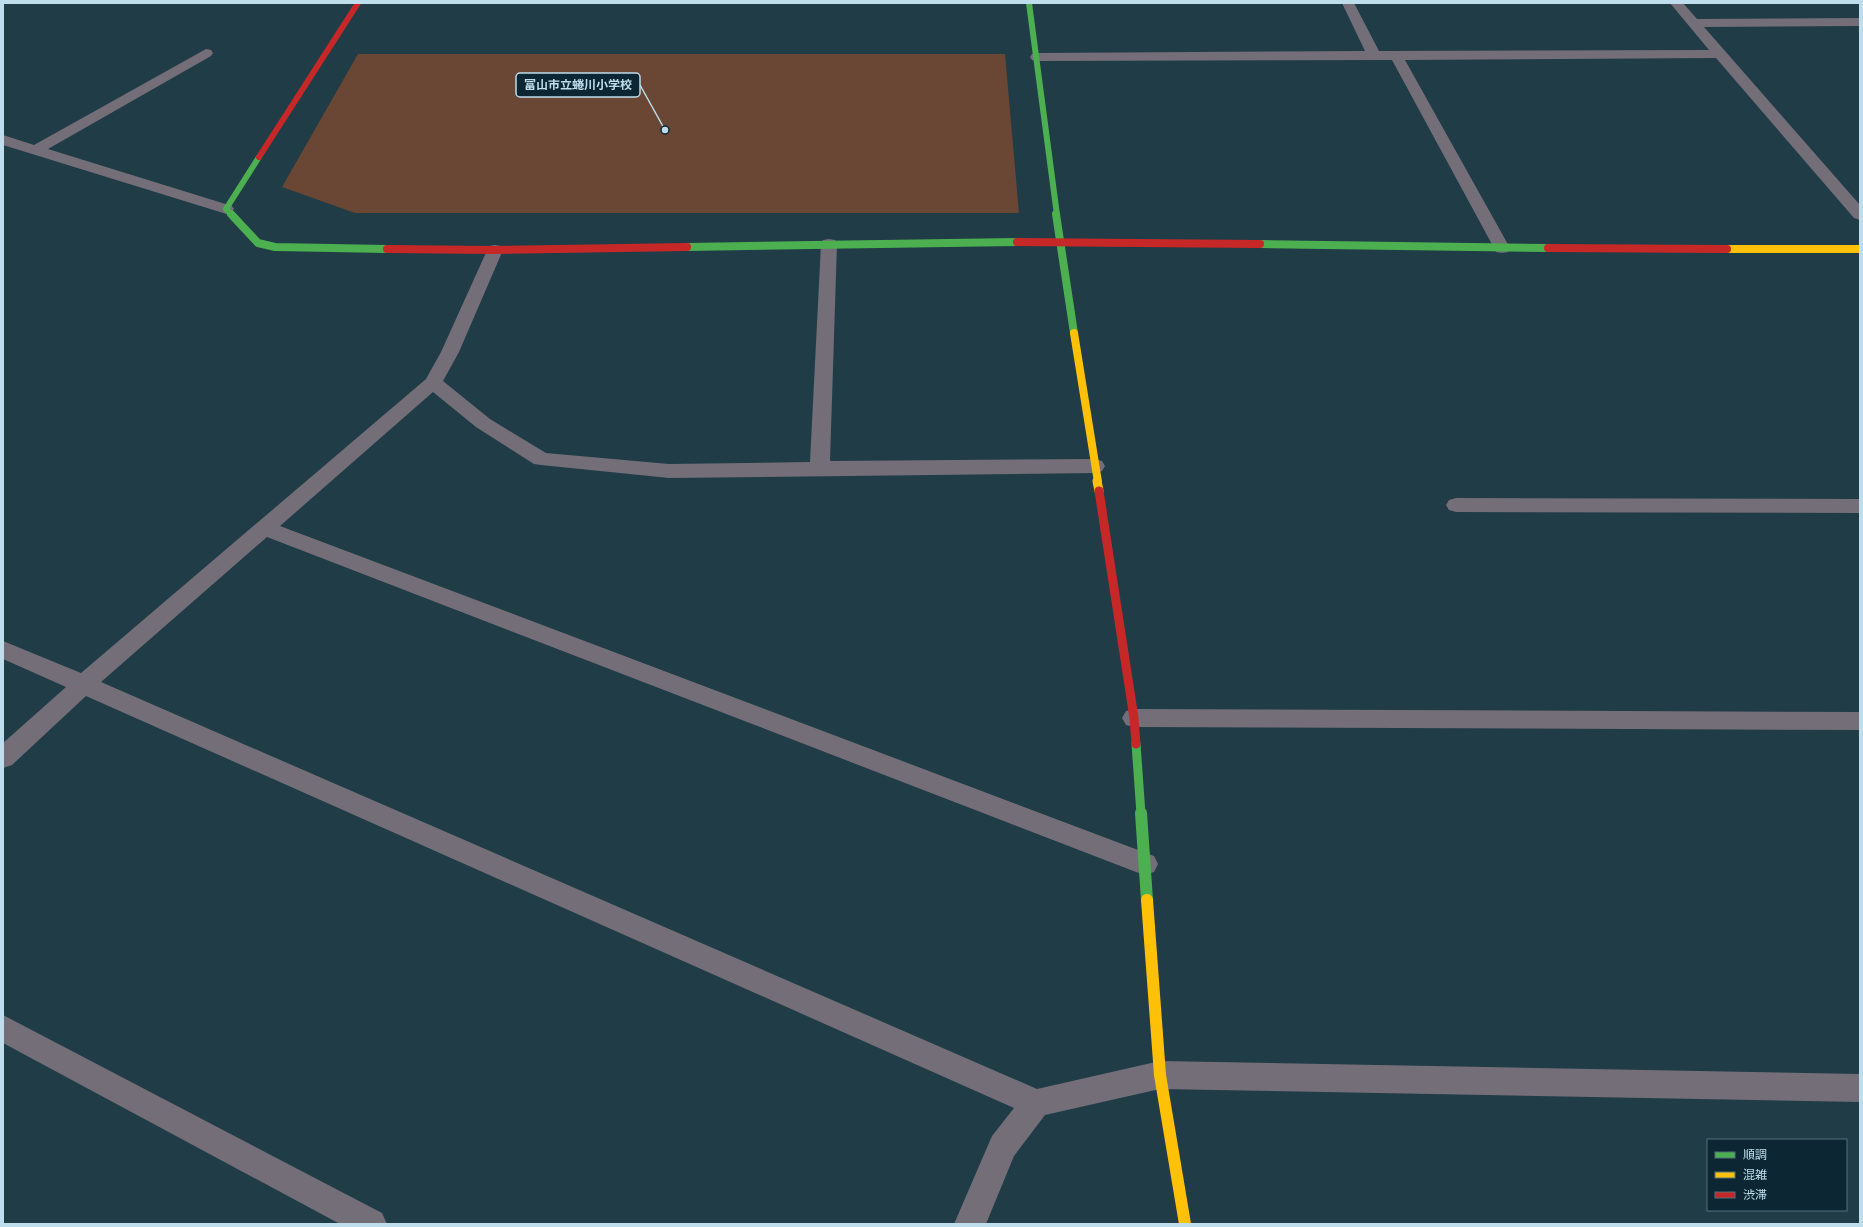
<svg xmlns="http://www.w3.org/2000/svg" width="1863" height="1227" viewBox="0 0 1863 1227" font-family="'Crimson Pro','Noto Sans JP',serif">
	<rect width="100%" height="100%" fill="#203c47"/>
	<polygon fill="#694734" points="358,54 1005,54 1019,213 355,213 282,187"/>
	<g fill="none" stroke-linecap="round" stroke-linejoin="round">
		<g fill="#736e77" fill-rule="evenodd">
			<polygon points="1342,3 1354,3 1379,51 1709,50 1670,3 1683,3 1697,19 1860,18 1860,26 1704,27 1860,205 1860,220 1854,218 1716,58 1405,60 1510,248 1508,252 1502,253 1496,252 1494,248 1392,60 1037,61 1032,60 1030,57 1032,54 1037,53 1365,51"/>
			<polygon points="206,49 211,50 213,53 211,56 48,149 232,206 234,209 232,212 226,214 220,212 3,145 3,135 34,145"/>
			<polygon points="829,239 835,240 837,244 830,461 1095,459 1102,461 1105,466 1102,471 1095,473 669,478 541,465 534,464 476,427 433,392 280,526 1154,856 1158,864 1154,872 1145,875 1136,872 267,537 101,682 1037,1089 1160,1061 1860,1074 1860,1102 1160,1089 1045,1115 1014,1156 986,1224 954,1224 992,1136 1014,1108 86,696 12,765 3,768 3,743 66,687 3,659 3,641 81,673 426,379 441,352 489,246 495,245 501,246 503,250 459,352 443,381 490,419 546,453 669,464 810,462 821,244 823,240"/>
			<polygon points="1456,498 1860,499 1860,513 1456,512 1449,510 1446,505 1449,500"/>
			<polygon points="1134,709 1860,712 1860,730 1134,727 1126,725 1122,718 1126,711"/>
			<polygon points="3,1015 382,1213 387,1224 340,1224 3,1043"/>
		</g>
		<g stroke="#4caf50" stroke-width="6">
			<polyline points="1029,3 1057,215"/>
			<polyline points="232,215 226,209 259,157"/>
		</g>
		<g stroke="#4caf50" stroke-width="8">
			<polyline points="231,214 258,243 275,247 387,249"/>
			<polyline points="1056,214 1074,333"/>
			<polyline points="1260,244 1548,248"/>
			<polyline points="687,247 1017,242"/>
		</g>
		<polyline stroke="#4caf50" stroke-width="9" points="1136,744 1141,814"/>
		<polyline stroke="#4caf50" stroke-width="12" points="1141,813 1147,900"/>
		<g stroke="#ffc107" stroke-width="8">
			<polyline points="1727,249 1860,249"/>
			<polyline points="1074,333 1098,482"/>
		</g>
		<polyline stroke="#ffc107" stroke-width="9" points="1097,481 1099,491"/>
		<polyline stroke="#ffc107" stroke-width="12" points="1147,900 1160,1075 1185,1224"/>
		<polyline stroke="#c62828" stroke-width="6" points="259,157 358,3"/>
		<g stroke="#c62828" stroke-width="8">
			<polyline points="1017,242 1260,244"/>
			<polyline points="1548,248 1727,249"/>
			<polyline points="387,249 495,250 687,247"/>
		</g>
		<polyline stroke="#c62828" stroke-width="9" points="1099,491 1134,718 1136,744"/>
	</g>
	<path fill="none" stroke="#bedded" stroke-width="1.5" d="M665 130L640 85"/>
	<circle fill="#bedded" stroke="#0c2733" stroke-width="1.5" cx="665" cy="130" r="4"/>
	<rect fill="#0c2733" stroke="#bedded" stroke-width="1.5" x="516" y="73" width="124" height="24" rx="4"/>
	<g font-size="12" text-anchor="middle" font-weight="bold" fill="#bedded">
		<text x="578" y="89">富山市立蜷川小学校</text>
	</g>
	<rect width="1863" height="1227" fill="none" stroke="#bedded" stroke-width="8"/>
	<rect x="1707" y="1139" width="140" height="72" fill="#0c2733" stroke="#53707d"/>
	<rect x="1715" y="1152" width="20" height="6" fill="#4caf50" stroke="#53707d"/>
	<text x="1743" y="1159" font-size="12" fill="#bedded">順調</text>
	<rect x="1715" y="1172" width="20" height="6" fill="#ffc107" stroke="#53707d"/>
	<text x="1743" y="1179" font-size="12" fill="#bedded">混雑</text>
	<rect x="1715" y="1192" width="20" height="6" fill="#c62828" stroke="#53707d"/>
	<text x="1743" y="1199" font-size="12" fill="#bedded">渋滞</text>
</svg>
